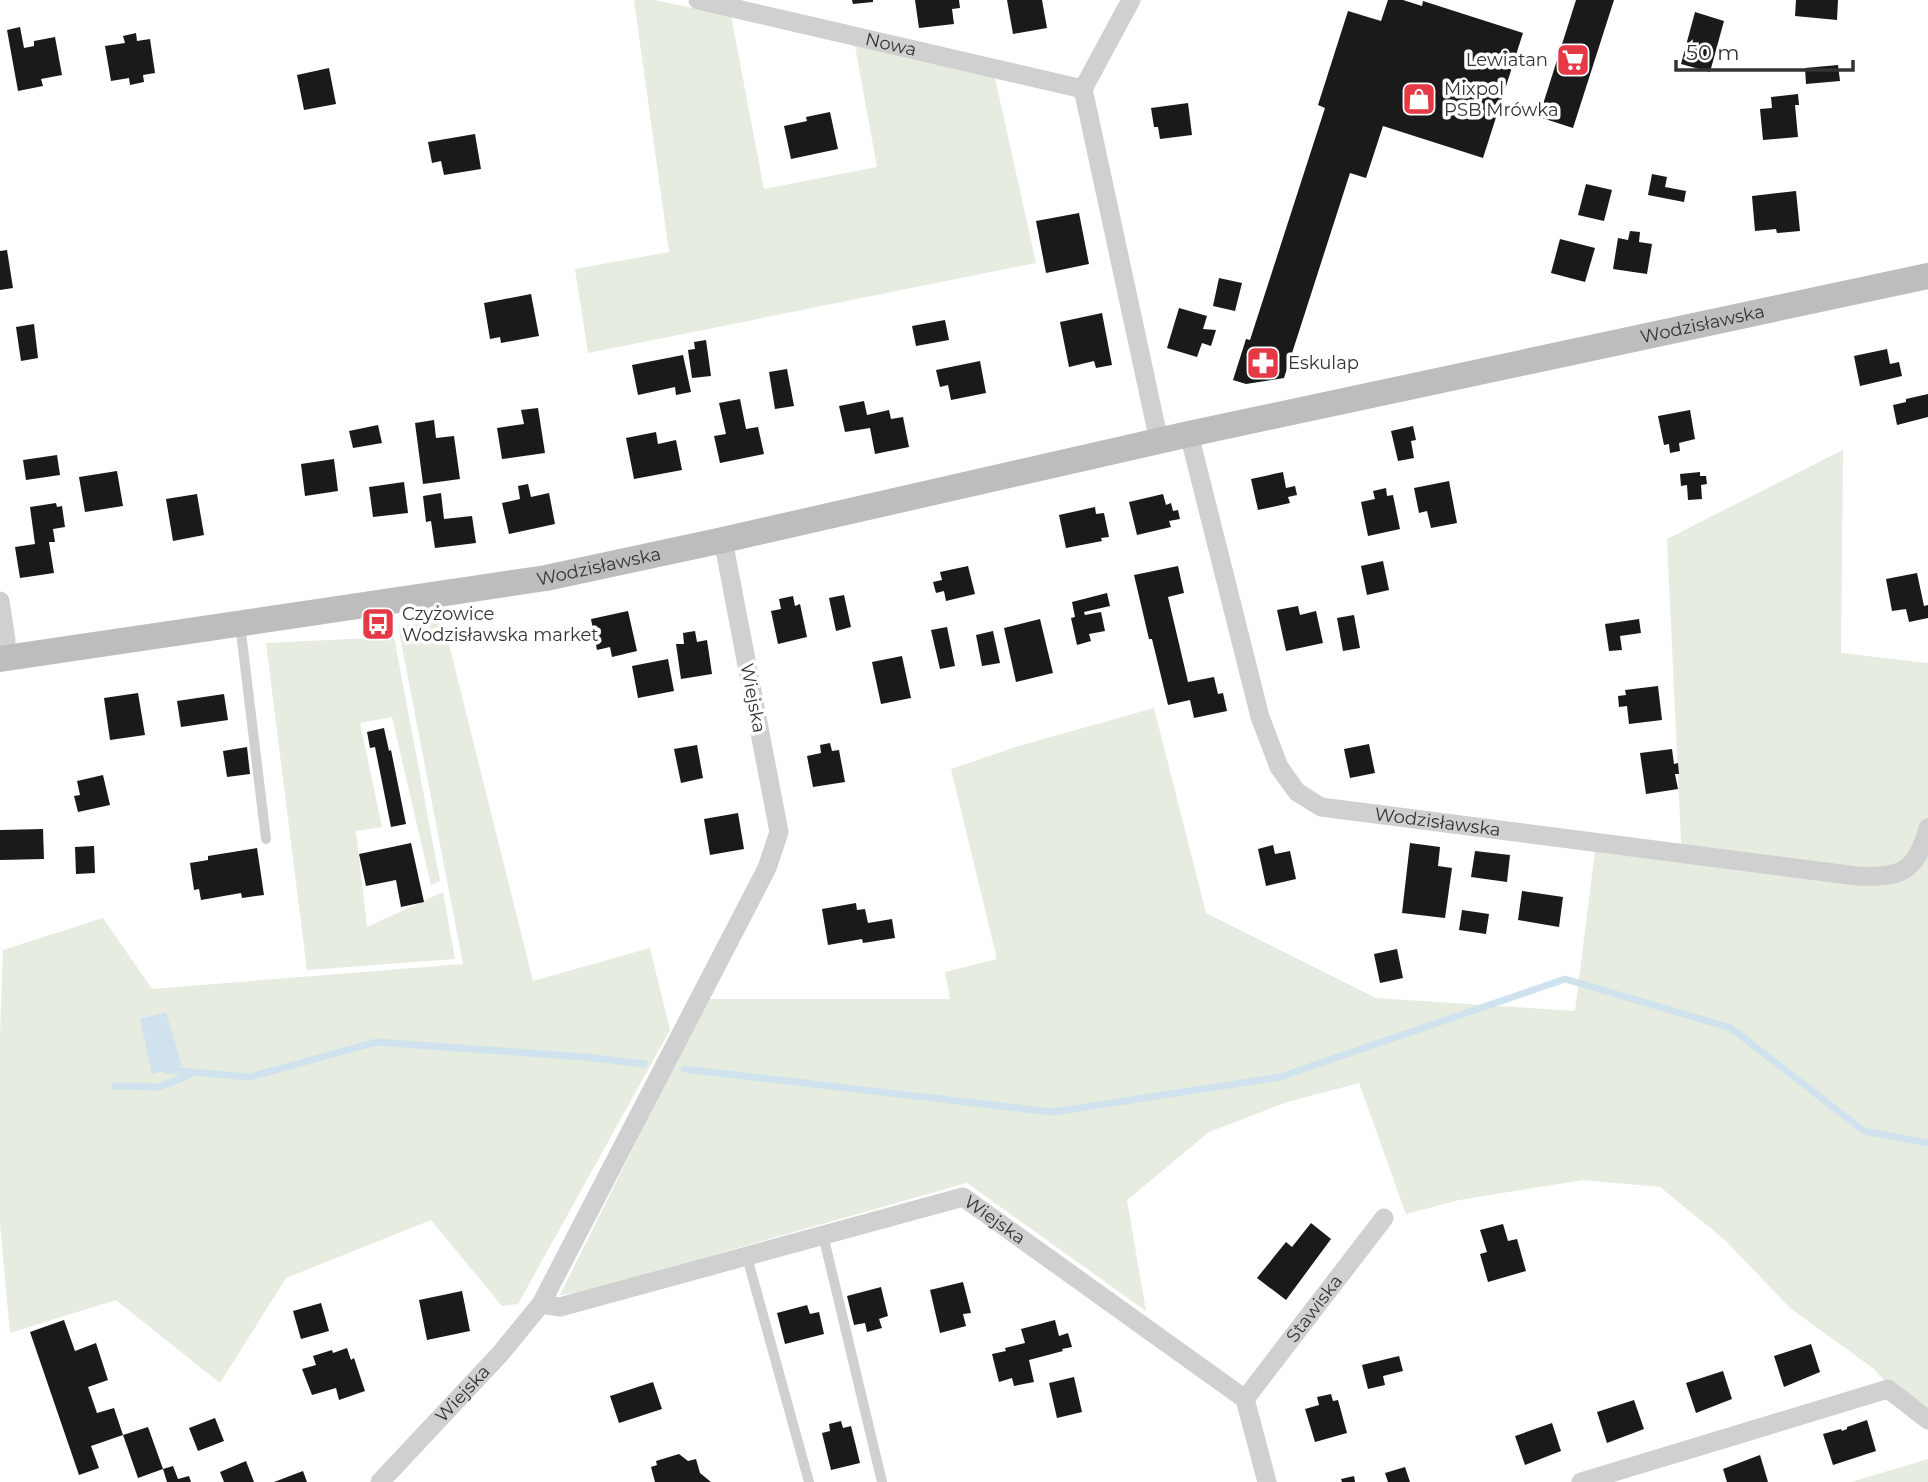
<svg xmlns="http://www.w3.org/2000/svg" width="1928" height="1482" viewBox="0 0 1928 1482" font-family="Montserrat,sans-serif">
	<rect width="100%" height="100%" fill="#fff"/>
	<g fill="#e6ecdf">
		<polygon points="634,0 654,0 731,16 764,189 877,167 855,46 995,78 1036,263 588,353 575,269 669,252"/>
		<polygon points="1843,450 1841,653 1928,663 1928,1431 1874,1369 1790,1308 1725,1240 1660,1187 1583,1180 1459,1200 1406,1214 1359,1083 1284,1103 1209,1132 1127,1200 1146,1311 967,1183 582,1292 560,1295 707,999 950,999 945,972 997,959 951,769 1019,746 1154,708 1206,913 1376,998 1575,1011 1595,851 1682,862 1667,539"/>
		<polygon points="443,620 533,981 650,948 670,1030 518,1304 502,1306 431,1220 286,1278 220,1383 116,1300 10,1333 0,1224 0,1035 3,950 103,918 152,989 463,964 398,626"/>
		<polygon points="394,637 440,881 431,885 392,717 360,723 382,827 356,831 367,927 443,892 455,959 307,970 266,643"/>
		<polygon points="1928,1459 1928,1482 1851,1482"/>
	</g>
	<polygon fill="#cfe2ee" points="166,1012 182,1066 152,1074 140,1019"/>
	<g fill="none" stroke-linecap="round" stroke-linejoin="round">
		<g stroke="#cfe2ee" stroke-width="7">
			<polyline points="684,1069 1053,1112 1280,1077 1565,979 1731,1028 1864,1131 1928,1143"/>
			<polyline points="167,1070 250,1077 376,1042 585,1057 644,1064"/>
			<polyline points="115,1086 159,1087 192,1074"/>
		</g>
	</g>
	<g fill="#1a1a1a">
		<polygon points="852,0 873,0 873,2 853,4"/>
		<polygon points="915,0 959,0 960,8 952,9 954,24 919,28"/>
		<polygon points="1007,0 1042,0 1047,28 1013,34"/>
		<polygon points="1388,0 1403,0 1422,6 1423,1 1523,33 1483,158 1383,126 1366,178 1350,173 1284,378 1246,384 1233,380 1246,339 1250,340 1325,108 1318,105 1348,11 1381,21"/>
		<polygon points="1576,0 1614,0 1573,128 1539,117"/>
		<polygon points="1796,0 1838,0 1837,20 1795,16"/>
		<polygon points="1695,12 1724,21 1710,72 1681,64"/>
		<polygon points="20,27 24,48 34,46 34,41 55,37 62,75 41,79 43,86 18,91 7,30"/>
		<polygon points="136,33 137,41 150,39 155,73 143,75 144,82 130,85 129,78 111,81 105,46 125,43 123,36"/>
		<polygon points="1838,65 1840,81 1806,84 1805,68"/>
		<polygon points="329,68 336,104 304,110 297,75"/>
		<polygon points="1798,94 1799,105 1795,105 1798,137 1763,140 1760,109 1772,108 1771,97"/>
		<polygon points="1188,103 1192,135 1160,139 1158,127 1154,127 1151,108"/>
		<polygon points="830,112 838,149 791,159 784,126 807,121 806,117"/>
		<polygon points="475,134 481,169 444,175 441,161 432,163 428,142"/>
		<polygon points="1652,174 1667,177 1665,187 1686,191 1684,202 1648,195"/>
		<polygon points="1586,184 1612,190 1604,221 1578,215"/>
		<polygon points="1796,191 1800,231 1777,233 1776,229 1755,231 1752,196"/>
		<polygon points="1079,213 1089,264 1046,273 1036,221"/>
		<polygon points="1630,231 1640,232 1639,242 1652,244 1647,274 1613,269 1618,238 1628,240"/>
		<polygon points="1560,239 1595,248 1585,282 1551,273"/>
		<polygon points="7,250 13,288 0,290 0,251"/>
		<polygon points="1219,278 1242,283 1235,311 1213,306"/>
		<polygon points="531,294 539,336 501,343 500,337 490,339 484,303"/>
		<polygon points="1179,308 1207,316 1203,329 1216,330 1211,346 1202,343 1197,357 1167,348"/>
		<polygon points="1102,313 1112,365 1096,368 1094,361 1069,367 1060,322"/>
		<polygon points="945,320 949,340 916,346 912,326"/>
		<polygon points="34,324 38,358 21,361 16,327"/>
		<polygon points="706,340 711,376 692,378 688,350 695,349 694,342"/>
		<polygon points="1887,349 1890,364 1899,362 1902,376 1860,386 1854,356"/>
		<polygon points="683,355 691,392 676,395 675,387 638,395 632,365"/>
		<polygon points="980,361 986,393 951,400 948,385 940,387 936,370"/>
		<polygon points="787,369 794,406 775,409 769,372"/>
		<polygon points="1928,394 1928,417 1897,425 1893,405 1906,402 1906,399"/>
		<polygon points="740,399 746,429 758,427 764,454 720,463 714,436 726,434 719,403"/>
		<polygon points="864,401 867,415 889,410 891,419 903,417 909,447 875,454 870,428 845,432 839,406"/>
		<polygon points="538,408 545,453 502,459 497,428 524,424 521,410"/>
		<polygon points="1690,410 1695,439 1679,443 1680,451 1670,453 1669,444 1664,445 1658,416"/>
		<polygon points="434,420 436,438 454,436 460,479 423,484 415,423"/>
		<polygon points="378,425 382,443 353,448 349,431"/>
		<polygon points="1413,426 1416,440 1411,441 1414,458 1398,461 1391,431"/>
		<polygon points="656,432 658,444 676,440 682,470 634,479 626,438"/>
		<polygon points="57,455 60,475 26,480 23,460"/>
		<polygon points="334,459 338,491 305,496 301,464"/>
		<polygon points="117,471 123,506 85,512 79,477"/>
		<polygon points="1283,472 1286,488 1295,486 1297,495 1288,497 1290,503 1258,510 1251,479"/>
		<polygon points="1700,472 1700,476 1706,476 1707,484 1701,485 1702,499 1688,500 1687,485 1681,486 1680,474"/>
		<polygon points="1449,481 1457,523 1431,528 1427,511 1419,513 1414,488"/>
		<polygon points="404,482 408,513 373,517 369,487"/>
		<polygon points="528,484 531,497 549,493 555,524 509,534 502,503 520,499 518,486"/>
		<polygon points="1386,488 1387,496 1393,495 1400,529 1368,536 1361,502 1375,499 1373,491"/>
		<polygon points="441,493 444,519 472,516 476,543 435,548 431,521 426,522 423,496"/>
		<polygon points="197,494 204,535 173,541 166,499"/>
		<polygon points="1163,494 1166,505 1171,503 1173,511 1178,510 1180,519 1169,521 1171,527 1137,535 1129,502"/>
		<polygon points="56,503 57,507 62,506 65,527 53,529 55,542 49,542 54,573 20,578 15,547 35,544 30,507"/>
		<polygon points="1095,507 1096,514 1104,513 1109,537 1101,538 1102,541 1066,548 1059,515"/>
		<polygon points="1383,561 1389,590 1367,595 1361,566"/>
		<polygon points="968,566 975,594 946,601 944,591 936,593 933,582 942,580 940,572"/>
		<polygon points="1178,566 1184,593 1168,597 1188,682 1214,677 1218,694 1223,693 1227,711 1194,718 1190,700 1168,705 1152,639 1149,639 1134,575"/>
		<polygon points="1917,573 1924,606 1928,605 1928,618 1909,622 1906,609 1892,611 1886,579"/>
		<polygon points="1107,593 1110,606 1084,612 1085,615 1101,612 1105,631 1089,634 1091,641 1077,645 1071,618 1075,617 1072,602"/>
		<polygon points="844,595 851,627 836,631 829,598"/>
		<polygon points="793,596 795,606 800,604 807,637 778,644 771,611 781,609 779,599"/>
		<polygon points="1298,606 1300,615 1316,611 1323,643 1286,651 1277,610"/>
		<polygon points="628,611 637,651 612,657 610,647 597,650 591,619"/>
		<polygon points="1354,615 1360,648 1343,651 1337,618"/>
		<polygon points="1040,619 1053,673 1016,682 1004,628"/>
		<polygon points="1639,619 1641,633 1620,636 1622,650 1609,651 1605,624"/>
		<polygon points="947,627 955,666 940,669 931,630"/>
		<polygon points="695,631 697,642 707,640 712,674 681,679 676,644 684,644 683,633"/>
		<polygon points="993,631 1000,663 982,666 976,635"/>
		<polygon points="902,656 911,698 881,704 872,662"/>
		<polygon points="668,659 674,691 638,698 632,666"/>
		<polygon points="1658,686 1662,720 1629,724 1627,706 1619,707 1618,696 1626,695 1625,690"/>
		<polygon points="138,693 145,735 110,740 104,698"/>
		<polygon points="224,694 228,720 181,727 177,701"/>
		<polygon points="384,728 389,751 391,750 406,824 391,827 375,747 370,748 367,732"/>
		<polygon points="830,743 832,751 839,750 845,782 813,787 807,756 821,753 820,745"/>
		<polygon points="1369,744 1375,773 1350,778 1344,749"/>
		<polygon points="697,745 703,778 681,783 674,749"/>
		<polygon points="247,747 250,774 227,777 223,751"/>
		<polygon points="1672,749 1674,764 1678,763 1679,774 1675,774 1678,789 1646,794 1640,753"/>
		<polygon points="103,775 110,805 78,812 74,796 80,795 77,781"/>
		<polygon points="738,813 744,849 710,855 704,819"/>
		<polygon points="43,829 44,859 0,860 0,830"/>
		<polygon points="411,843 424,902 401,907 396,880 366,886 359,854"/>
		<polygon points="1410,843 1440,847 1438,866 1452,868 1445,918 1402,913"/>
		<polygon points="1273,845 1275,854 1290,851 1296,879 1266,886 1258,849"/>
		<polygon points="94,846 95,873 76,874 75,847"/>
		<polygon points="257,848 264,895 242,898 241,893 201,900 199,889 194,890 190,863 208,860 208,856"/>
		<polygon points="1475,851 1510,855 1507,882 1471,877"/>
		<polygon points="1522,891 1563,897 1559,927 1518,920"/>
		<polygon points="856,903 857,910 865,909 868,923 892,919 895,938 863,943 862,939 828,945 822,909"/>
		<polygon points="1462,910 1489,914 1486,934 1459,930"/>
		<polygon points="1397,949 1403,978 1380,983 1374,954"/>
		<polygon points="1311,1223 1331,1239 1286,1300 1257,1278 1286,1242 1292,1247"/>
		<polygon points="1503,1224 1508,1241 1517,1239 1526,1271 1488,1282 1480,1254 1487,1252 1480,1230"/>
		<polygon points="963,1282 971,1313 963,1314 966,1326 940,1333 930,1290"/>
		<polygon points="881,1287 888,1316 879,1319 882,1328 867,1332 865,1323 854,1325 847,1296"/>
		<polygon points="462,1291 470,1331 427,1340 419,1300"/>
		<polygon points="321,1303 329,1331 301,1339 293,1311"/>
		<polygon points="807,1305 810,1314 819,1312 824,1334 785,1344 777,1313"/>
		<polygon points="64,1320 75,1351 96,1343 108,1380 88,1387 97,1413 114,1408 123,1435 91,1446 99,1468 79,1475 30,1332"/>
		<polygon points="1055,1320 1059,1336 1068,1333 1072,1347 1062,1349 1063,1351 1029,1360 1034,1382 1014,1386 1012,1378 999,1382 992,1354 1006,1351 1005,1348 1025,1343 1021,1329"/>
		<polygon points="1811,1344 1820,1372 1784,1387 1774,1356"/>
		<polygon points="347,1348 351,1360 354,1358 365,1391 339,1400 336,1388 312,1395 302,1369 316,1365 313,1356 332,1350 333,1353"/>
		<polygon points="1399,1356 1403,1371 1383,1376 1385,1385 1368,1389 1362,1365"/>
		<polygon points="1723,1371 1732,1399 1696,1413 1686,1383"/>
		<polygon points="1074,1377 1082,1412 1057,1418 1049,1383"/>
		<polygon points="653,1382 662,1409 619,1423 610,1396"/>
		<polygon points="1331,1394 1333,1401 1338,1400 1347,1433 1315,1442 1305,1409 1319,1405 1317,1397"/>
		<polygon points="1634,1400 1644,1429 1607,1443 1597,1412"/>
		<polygon points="215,1418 224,1441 198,1451 189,1428"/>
		<polygon points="1867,1420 1876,1451 1833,1465 1823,1434 1841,1429 1842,1431 1847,1429 1847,1427"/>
		<polygon points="841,1421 843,1428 851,1426 860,1463 831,1470 822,1433 830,1431 829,1424"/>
		<polygon points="1552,1423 1561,1451 1525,1465 1515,1436"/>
		<polygon points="148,1427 163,1469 138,1478 123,1435"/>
		<polygon points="679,1454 688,1461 696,1459 700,1473 711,1482 655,1482 651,1467 657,1465 656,1461"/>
		<polygon points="1760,1455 1768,1482 1727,1482 1723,1469"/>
		<polygon points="246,1461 254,1482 224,1482 220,1472"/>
		<polygon points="173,1466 178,1479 189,1476 191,1482 167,1482 163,1469"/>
		<polygon points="1405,1467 1410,1482 1388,1482 1385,1473"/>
		<polygon points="303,1471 307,1482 274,1482"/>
		<polygon points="1354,1476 1355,1482 1342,1482 1341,1479"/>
	</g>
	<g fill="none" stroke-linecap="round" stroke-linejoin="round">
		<g stroke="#d0d0d0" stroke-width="10">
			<polyline points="240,624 266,839"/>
			<polyline points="823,1235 882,1482"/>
			<polyline points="747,1257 809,1482"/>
		</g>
		<g stroke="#d0d0d0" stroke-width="19">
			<path id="s1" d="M698 0 1083 89 1159 441"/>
			<polyline points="1083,89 1131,0"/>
			<path id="s2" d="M1189 434 1260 717 1279 767 1297 792 1321 807 1857 876C1900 878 1916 873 1928 828"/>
			<polyline points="0,601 6,640 5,658"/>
			<path id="s3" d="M541 1304 560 1307 963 1197 1245 1399 1267 1482"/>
			<path id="s4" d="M1245 1399 1384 1218"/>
			<path id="s5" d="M380 1482 500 1354 541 1304 767 868 779 832 723 540"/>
			<polyline points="1581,1482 1888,1389 1928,1420"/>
		</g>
		<path stroke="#bdbdbd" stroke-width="26" id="s6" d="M0 659 546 578 723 540 1189 434 1928 276"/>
	</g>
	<defs>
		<symbol id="supermarket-square" viewBox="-11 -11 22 22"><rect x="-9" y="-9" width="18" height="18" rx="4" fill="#e63946" stroke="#fff"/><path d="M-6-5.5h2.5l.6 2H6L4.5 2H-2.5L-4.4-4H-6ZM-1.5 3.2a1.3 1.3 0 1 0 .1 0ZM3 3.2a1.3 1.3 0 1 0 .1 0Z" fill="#fff"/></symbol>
		<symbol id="shop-square" viewBox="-11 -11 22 22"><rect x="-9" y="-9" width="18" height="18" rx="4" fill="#e63946" stroke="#fff"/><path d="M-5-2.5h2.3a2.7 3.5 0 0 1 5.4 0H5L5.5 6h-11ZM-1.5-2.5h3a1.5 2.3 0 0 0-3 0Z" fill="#fff"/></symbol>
		<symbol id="pharmacy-square" viewBox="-11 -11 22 22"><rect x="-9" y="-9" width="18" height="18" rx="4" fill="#e63946" stroke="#fff"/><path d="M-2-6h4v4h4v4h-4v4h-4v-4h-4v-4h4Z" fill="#fff"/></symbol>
		<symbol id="bus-square" viewBox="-11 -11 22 22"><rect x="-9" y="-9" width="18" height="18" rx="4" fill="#e63946" stroke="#fff"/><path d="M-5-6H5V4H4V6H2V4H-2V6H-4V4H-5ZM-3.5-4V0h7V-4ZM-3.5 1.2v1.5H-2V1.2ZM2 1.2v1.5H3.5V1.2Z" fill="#fff"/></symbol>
	</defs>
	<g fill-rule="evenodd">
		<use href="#supermarket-square" x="1554" y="41" width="38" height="38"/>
		<use href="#shop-square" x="1400" y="80" width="38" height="38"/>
		<use href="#pharmacy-square" x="1244" y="344" width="38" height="38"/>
		<use href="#bus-square" x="359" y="605" width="38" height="38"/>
	</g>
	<g text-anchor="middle" stroke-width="7" stroke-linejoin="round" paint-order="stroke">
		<g font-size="18" fill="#333" stroke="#fff">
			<text dy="6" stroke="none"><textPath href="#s1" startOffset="198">Nowa</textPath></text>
			<text dy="6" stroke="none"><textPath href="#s6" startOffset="1736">Wodzisławska</textPath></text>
			<text dy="6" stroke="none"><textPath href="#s6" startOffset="606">Wodzisławska</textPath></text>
			<text transform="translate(753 698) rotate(79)" y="6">Wiejska</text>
			<text dy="6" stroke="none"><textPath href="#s2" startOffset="522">Wodzisławska</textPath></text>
			<text dy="6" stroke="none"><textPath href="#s3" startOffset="476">Wiejska</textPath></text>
			<text dy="6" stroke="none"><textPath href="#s4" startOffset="114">Stawiska</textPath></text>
			<text dy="6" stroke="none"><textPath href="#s5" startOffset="121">Wiejska</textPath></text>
		</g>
		<g font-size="18" fill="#333" stroke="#fff" text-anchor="start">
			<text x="1548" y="66" text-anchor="end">Lewiatan</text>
			<text x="1444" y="95">Mixpol<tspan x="1444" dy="21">PSB Mrówka</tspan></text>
			<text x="1288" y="369">Eskulap</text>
			<text x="402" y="620">Czyżowice<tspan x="402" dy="21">Wodzisławska market</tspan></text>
		</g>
	</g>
	<path d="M1676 60v10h177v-10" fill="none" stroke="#333333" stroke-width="3.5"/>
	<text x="1686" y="60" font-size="21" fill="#333333" stroke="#ffffff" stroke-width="5" paint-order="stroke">50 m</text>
</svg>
